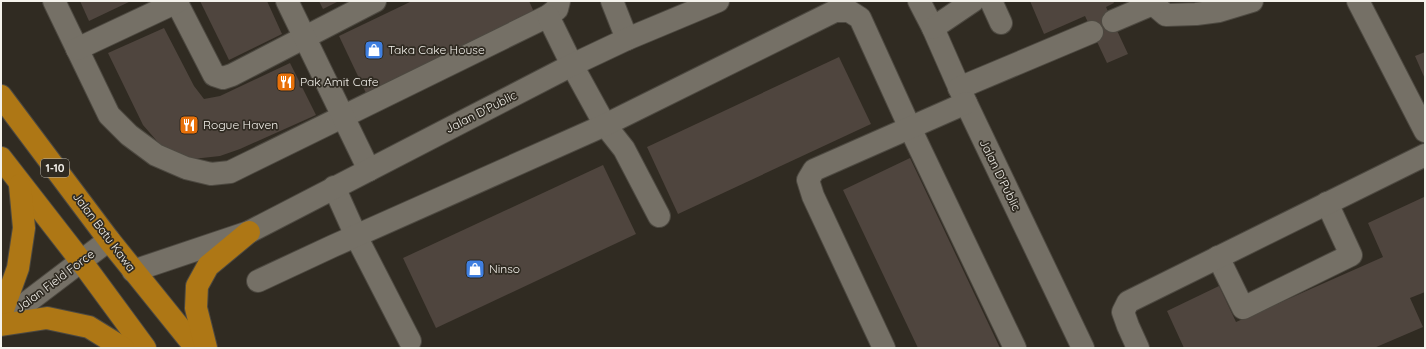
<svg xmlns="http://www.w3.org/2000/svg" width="1426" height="349" viewBox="0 0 1426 349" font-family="Quicksand,sans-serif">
	<rect width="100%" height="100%" fill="#302b22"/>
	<g fill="#4f453e">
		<polygon points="80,1 131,1 89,21"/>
		<polygon points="200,1 267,1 282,34 229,60"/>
		<polygon points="319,1 339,1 323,9"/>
		<polygon points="412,1 529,1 534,12 366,93 339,36"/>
		<polygon points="1030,1 1113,1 1114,3 1106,7 1128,54 1107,63 1085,16 1044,34"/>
		<polygon points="164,28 194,86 204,99 220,96 290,63 316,115 240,149 220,156 193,159 163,148 143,125 108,53"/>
		<polygon points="1425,52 1425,79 1415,56"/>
		<polygon points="839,57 871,124 678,214 647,147"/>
		<polygon points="910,158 1000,348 918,348 843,190"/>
		<polygon points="603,165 636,234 436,328 403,258"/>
		<polygon points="1424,197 1425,199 1425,292 1410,298 1423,327 1374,348 1184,348 1167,311 1219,286 1236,322 1383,257 1368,223"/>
	</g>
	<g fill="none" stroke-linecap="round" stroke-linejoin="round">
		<defs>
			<g id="minor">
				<polyline points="54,1 109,115 129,135 156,155 186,168 211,174 230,172 548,16 557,9 559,1"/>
				<polyline points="176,1 214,75 223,78 232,75 375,1"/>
				<polyline points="287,1 369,170"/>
				<polyline points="612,1 627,39"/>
				<polyline points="919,1 933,28 966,103 1083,348"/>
				<polyline points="991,1 1001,23"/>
				<polyline points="1153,1 1153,4 1166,15 1196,14 1219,11 1252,1"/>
				<polyline points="1358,1 1425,131"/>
				<polyline points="548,16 572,65 605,125 624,149 659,216"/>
				<polyline points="1113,21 1153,4"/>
				<polyline points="933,28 973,1"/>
				<polyline points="77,49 177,2"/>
				<polyline points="959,88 1092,32"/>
				<polyline points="334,187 356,236 410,341"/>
				<polyline points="1218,257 1243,308 1351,255 1327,203"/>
				<polyline points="133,271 249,232 572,65 627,39 718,1"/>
				<polyline points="258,281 333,246 605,125 835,11 849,11 860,18 910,128 1015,348"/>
				<polyline points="1,322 109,240"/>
				<polyline points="884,348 813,196 808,180 814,170 966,103"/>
				<polyline points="1138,348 1128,326 1123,312 1128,302 1425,155"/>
			</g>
			<g id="highway">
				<polyline points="1,96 109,240 196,348"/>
				<polyline points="1,158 81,261 145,348"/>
				<polyline points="1,315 18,268 24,228 20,185"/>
				<polyline points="1,325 47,318 89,327 123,348"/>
				<polyline points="206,348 196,308 197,286 208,266 249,232"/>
			</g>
		</defs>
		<use href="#minor" stroke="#4d4941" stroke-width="24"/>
		<use href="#highway" stroke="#4d4941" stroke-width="24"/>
		<use href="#minor" stroke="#757066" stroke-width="22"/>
		<use href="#highway" stroke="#ae7715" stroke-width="22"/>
	</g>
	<defs>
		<symbol id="shop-square" viewBox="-11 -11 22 22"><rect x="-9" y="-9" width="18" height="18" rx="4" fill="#3f7fe0" stroke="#302b22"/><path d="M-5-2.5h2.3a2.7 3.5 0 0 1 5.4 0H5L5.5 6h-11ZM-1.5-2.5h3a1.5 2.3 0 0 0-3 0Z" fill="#fff"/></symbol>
		<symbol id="restaurant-square" viewBox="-11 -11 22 22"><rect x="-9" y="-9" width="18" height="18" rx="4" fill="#e8710a" stroke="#302b22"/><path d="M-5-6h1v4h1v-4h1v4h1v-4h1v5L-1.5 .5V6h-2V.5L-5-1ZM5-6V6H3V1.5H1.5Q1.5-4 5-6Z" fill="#fff"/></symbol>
	</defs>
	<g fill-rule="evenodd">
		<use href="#shop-square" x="363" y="39" width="22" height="22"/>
		<use href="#restaurant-square" x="275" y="71" width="22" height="22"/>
		<use href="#restaurant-square" x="178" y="114" width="22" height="22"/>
		<use href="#shop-square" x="464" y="258" width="22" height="22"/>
	</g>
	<g text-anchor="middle" stroke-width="3.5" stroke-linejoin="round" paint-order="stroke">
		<rect fill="#302b22" stroke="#b9b6af" stroke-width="1" x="41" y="159" width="28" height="18" rx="3"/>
		<g font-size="11" font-weight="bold" fill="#f4f2ec">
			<text x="55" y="172">1-10</text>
		</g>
		<g font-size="12" fill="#f4f2ec" stroke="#302b22" text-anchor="start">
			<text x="388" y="54">Taka Cake House</text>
			<text x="300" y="86">Pak Amit Cafe</text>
			<text x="203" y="129">Rogue Haven</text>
			<text x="489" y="273">Ninso</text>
		</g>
		<g font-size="12" fill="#f4f2ec" stroke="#302b22">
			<text transform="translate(481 112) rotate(-27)" y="4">Jalan D'Public</text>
			<text transform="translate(1000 175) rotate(64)" y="4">Jalan D'Public</text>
			<text transform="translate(104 232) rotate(53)" y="4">Jalan Batu Kawa</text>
			<text transform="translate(55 281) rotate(-37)" y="4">Jalan Field Force</text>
		</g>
	</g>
	<rect width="1426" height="349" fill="none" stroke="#f4f2ec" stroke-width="4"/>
</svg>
